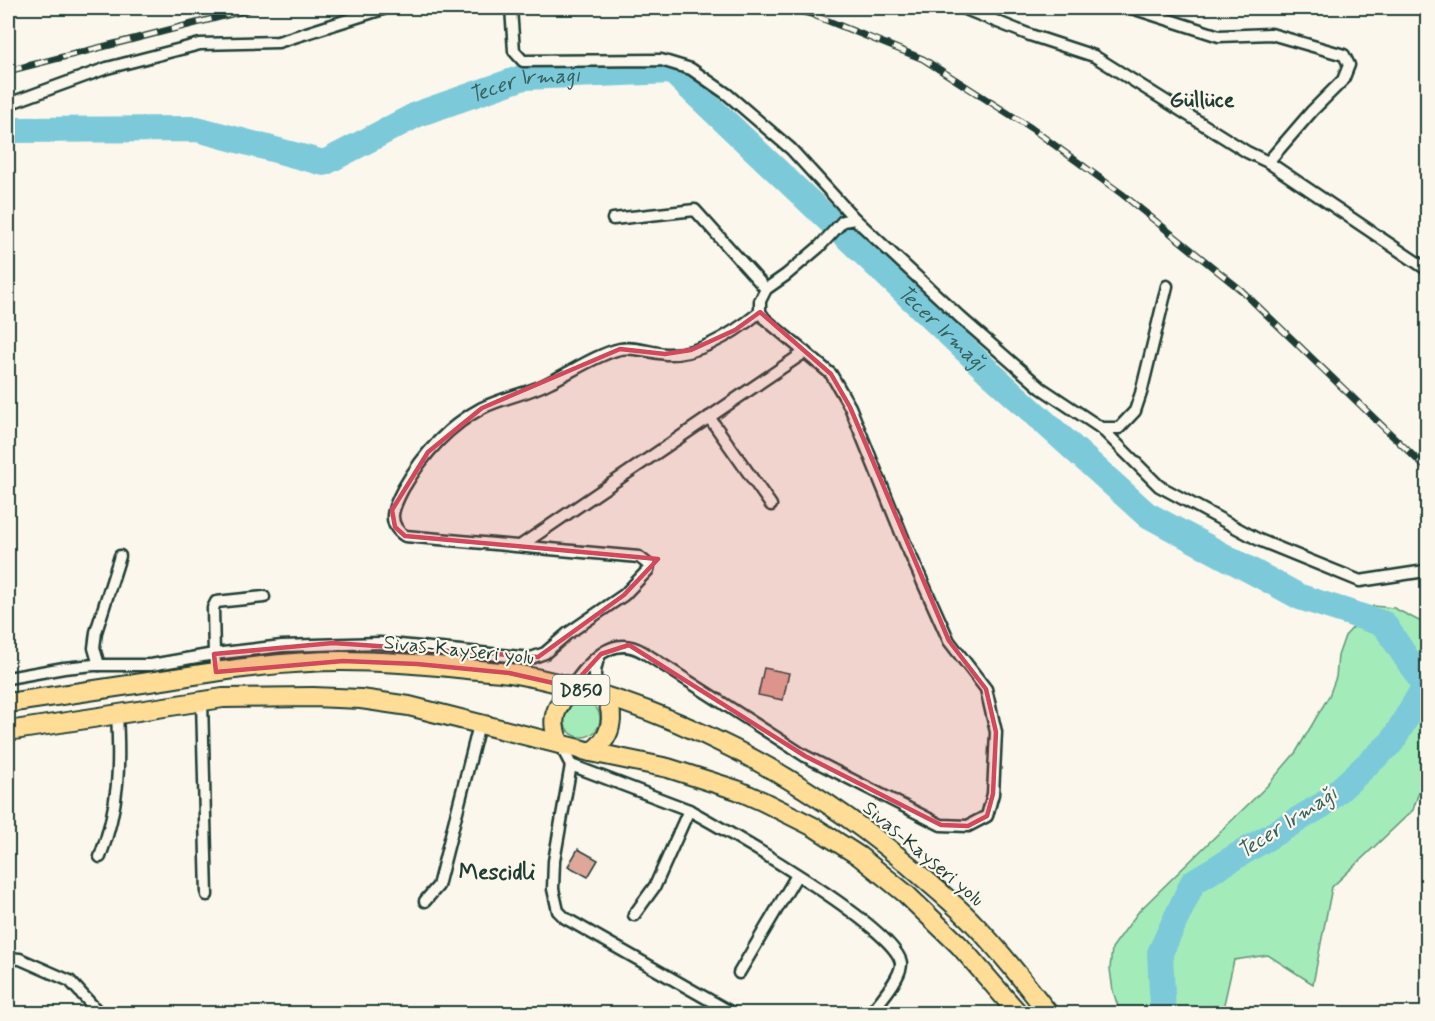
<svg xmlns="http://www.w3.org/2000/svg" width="1435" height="1021" viewBox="0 0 1435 1021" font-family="Mynerve,sans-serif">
	<rect width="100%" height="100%" fill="#fbf7ec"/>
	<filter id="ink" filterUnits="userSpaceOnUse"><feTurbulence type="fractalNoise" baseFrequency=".0167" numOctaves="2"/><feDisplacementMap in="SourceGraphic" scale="12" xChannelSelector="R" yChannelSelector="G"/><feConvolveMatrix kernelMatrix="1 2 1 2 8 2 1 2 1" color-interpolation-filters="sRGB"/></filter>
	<g filter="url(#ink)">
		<g fill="#a3ecba" stroke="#619477" stroke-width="1.5">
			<polygon points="1373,606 1394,608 1427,625 1427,767 1413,810 1332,887 1313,984 1268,955 1234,960 1222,1013 1120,1013 1113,991 1110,969 1112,948 1139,911 1267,786 1296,752 1329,696 1336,677 1338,656 1345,636"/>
			<circle cx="582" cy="719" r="18"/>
		</g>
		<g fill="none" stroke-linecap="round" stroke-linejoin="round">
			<path stroke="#7ccad9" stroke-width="26" id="s1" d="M8 130 197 129 324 163 418 114 524 77 672 71 990 373 1146 514 1300 597 1384 624 1425 686 1392 742 1324 804 1193 882 1160 953 1163 1014"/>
		</g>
		<g fill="#dfa79a" stroke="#1f3d34" stroke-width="1.5">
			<polygon points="764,668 789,673 783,700 758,695"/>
			<polygon points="578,849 598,860 588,877 568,866"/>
		</g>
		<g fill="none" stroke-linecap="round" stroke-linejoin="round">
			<defs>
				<g id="minor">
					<polyline points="511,8 514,51 523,61 661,60 691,69 727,94 791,149 855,219"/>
					<polyline points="963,8 1030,35 1094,56 1247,152 1268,162 1428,270"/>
					<polyline points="1132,8 1219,36 1271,34 1344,55 1349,65 1343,80 1312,111 1268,162"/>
					<polyline points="8,104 107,68 200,44 278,42 386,8"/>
					<polyline points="613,219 695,210 766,289"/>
					<polyline points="709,417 771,505"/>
					<polyline points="1101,428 1159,486 1259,540 1360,581 1425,571 1428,568"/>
					<polyline points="520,546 805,352"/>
					<path d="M264 597 216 602 213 608 214 654 282 646 380 643 531 658 545 653 567 634 624 595 648 570 649 565 639 557 405 536C385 523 394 506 403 489 422 456 448 426 482 408 504 397 528 394 550 382 571 372 598 354 620 349 635 346 651 353 666 354 699 356 735 332 760 312"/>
					<path d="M599 657C593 672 593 683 604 695"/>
					<polyline points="99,665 94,648 96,632 120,556"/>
					<polyline points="8,678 64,668 94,665 151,665 214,654 216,672"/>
					<path d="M571 687C589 663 611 633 643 652L805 756 941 825 968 826 987 816 993 794 996 732 986 689 949 641 906 545 850 407 831 374 765 319 760 312V301L766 289 786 275 819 247 843 221 855 219 961 318 1041 388 1101 428H1119L1135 411 1141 393 1167 286"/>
					<polyline points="202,701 207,895"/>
					<polyline points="560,744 571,765 554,861 553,889 558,911 565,918 734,1014"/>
					<polyline points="571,765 689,810"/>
					<path d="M100 857C119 806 120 768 117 714"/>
					<polyline points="425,901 438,886 479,725"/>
					<path d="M634 915 655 886 689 810C725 830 896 927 901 963 902 977 879 1002 870 1014"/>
					<polyline points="8,958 20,959 70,981 100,1014"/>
					<polyline points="739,973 797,875"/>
				</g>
				<g id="trunk">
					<path d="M8 703C61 695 115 687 169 679 226 670 284 661 342 661 381 661 420 664 458 668 475 670 493 671 510 673 665 700 811 778 927 881 943 895 960 909 974 924 1001 952 1025 983 1049 1014"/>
					<polyline points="8,731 223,698 313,697 361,699 409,706 591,752 668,768 737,790 762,801 814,827 859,856 906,894 960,946 1019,1014"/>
					<path d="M560 744C548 719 556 708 571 687"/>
					<path d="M591 752C611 739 616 718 606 697"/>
				</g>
			</defs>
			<use href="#minor" stroke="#1f3d34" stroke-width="15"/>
			<use href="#trunk" stroke="#1f3d34" stroke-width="22"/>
			<use href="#minor" stroke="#fbf7ec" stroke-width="10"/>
			<use href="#trunk" stroke="#ffdd96" stroke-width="18"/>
			<defs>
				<g id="rail">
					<polyline points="788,8 811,14 923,59 1031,128 1122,194 1241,290 1428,470"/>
					<polyline points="8,71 255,8"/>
				</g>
			</defs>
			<use href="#rail" stroke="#1f3d34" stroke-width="7"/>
			<use href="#rail" stroke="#fbf7ec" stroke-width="4.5" stroke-dasharray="14" stroke-linecap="butt"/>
		</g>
	</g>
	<path fill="#d1495b" fill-opacity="0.2" stroke="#d1495b" stroke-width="4.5" stroke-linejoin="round" d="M760 312 831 374 850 407 949 641 986 689 996 732 993 794 987 816 968 826 941 825 805 756 629 645 601 654 571 687 509 673 417 664 343 661 216 672 214 654 333 643 538 657 624 595 658 559 405 536 395 527 392 510 428 452 482 408 620 349 665 354 691 350 735 330Z"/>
	<g text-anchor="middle" stroke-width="4.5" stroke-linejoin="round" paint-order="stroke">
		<rect fill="#fbf7ec" stroke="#61756b" stroke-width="1.5" x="552.5" y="675" width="57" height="30" rx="4.5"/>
		<g font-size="18" font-weight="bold" fill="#1f3d34">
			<text x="581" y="696">D850</text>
		</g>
		<g font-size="20" fill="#1f3d34" stroke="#fbf7ec">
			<text transform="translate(459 649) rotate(6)" y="7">Sivas-Kayseri yolu</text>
			<text transform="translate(924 853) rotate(40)" y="7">Sivas-Kayseri yolu</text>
		</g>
		<g font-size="21" font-style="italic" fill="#36605d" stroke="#fbf7ec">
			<text dy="7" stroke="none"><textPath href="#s1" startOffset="538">Tecer Irmağı</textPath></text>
			<text dy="7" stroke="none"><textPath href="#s1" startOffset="1060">Tecer Irmağı</textPath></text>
			<text transform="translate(1287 822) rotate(-33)" y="7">Tecer Irmağı</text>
		</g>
		<g font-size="22" font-weight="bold" fill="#1f3d34" stroke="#fbf7ec">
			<text x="1202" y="107">Güllüce</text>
			<text x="497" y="879">Mescidli</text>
		</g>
	</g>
	<rect width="1435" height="1021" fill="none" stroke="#fbf7ec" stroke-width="30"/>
	<rect x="15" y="15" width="1405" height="991" fill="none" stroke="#1f3d34" stroke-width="2" filter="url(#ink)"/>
</svg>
